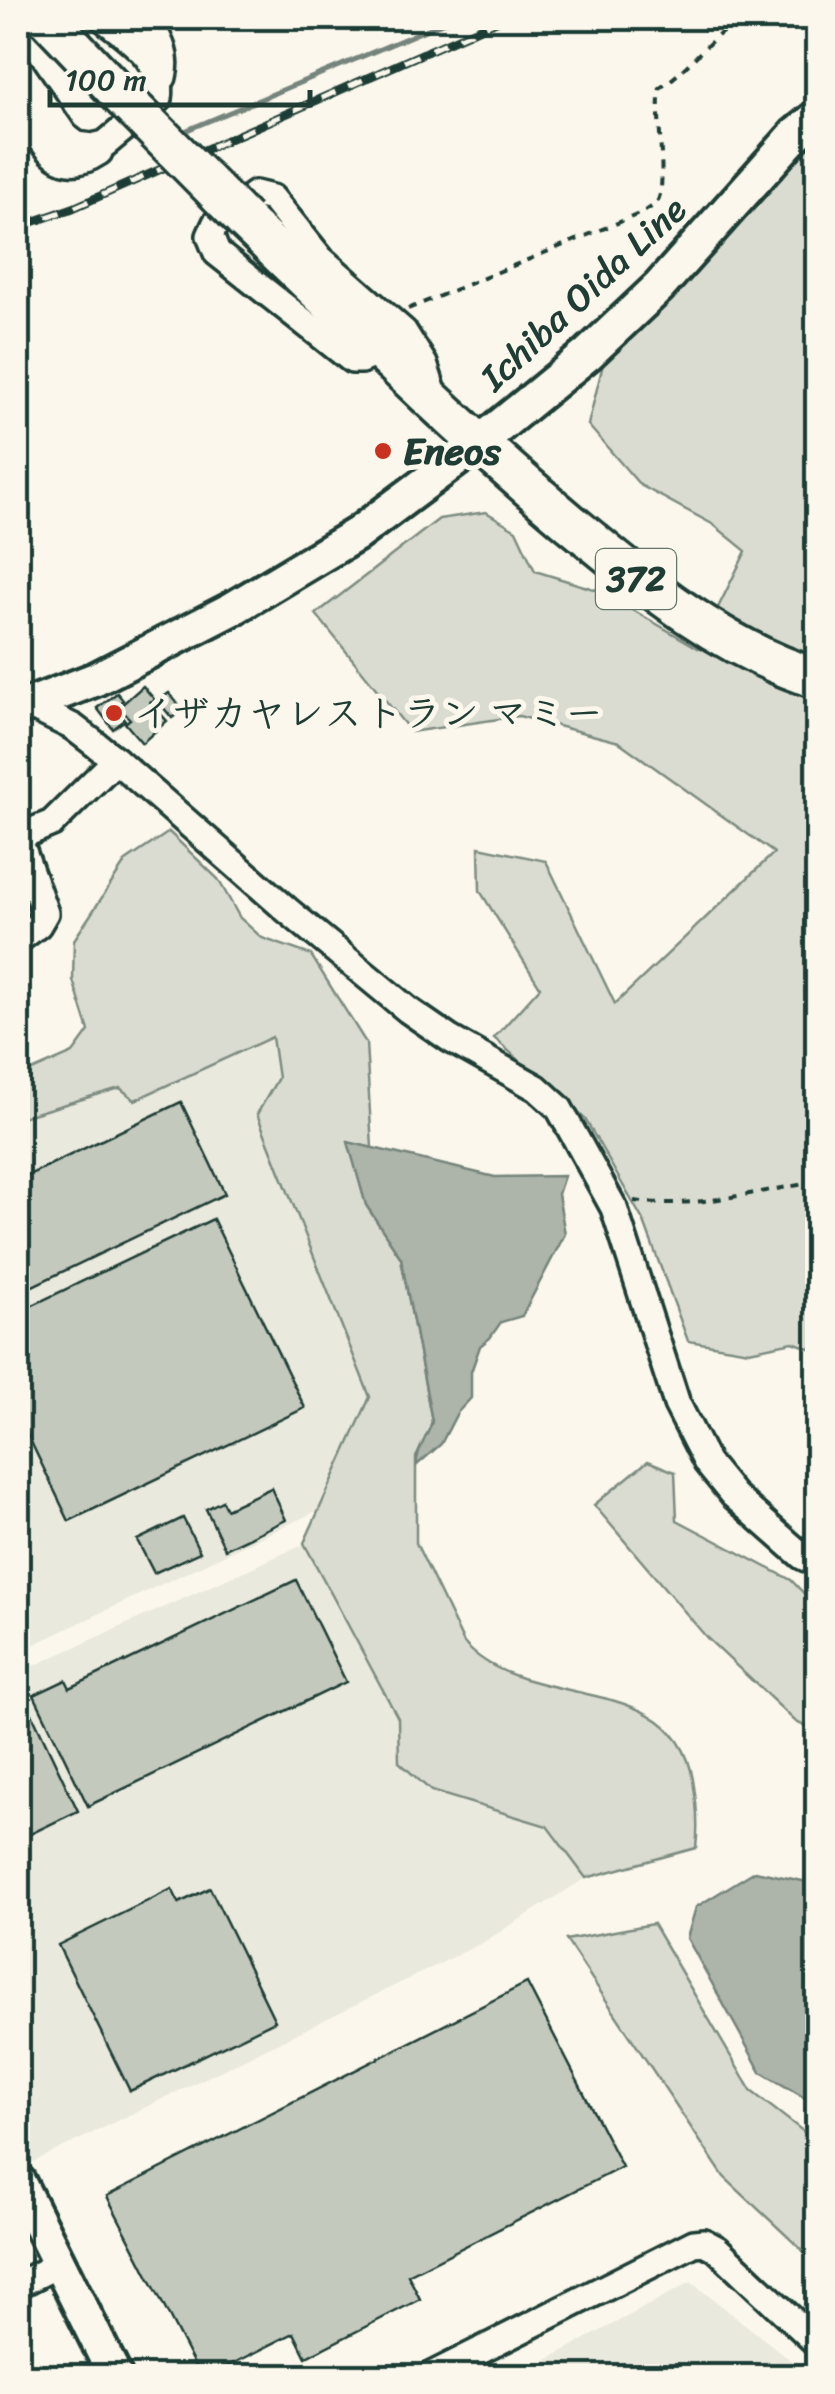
<svg xmlns="http://www.w3.org/2000/svg" width="835" height="2394" viewBox="0 0 835 2394" font-family="Sriracha,'Klee One',sans-serif">
	<rect width="100%" height="100%" fill="#fbf7ec"/>
	<filter id="ink" filterUnits="userSpaceOnUse"><feTurbulence type="fractalNoise" baseFrequency=".01" numOctaves="2"/><feDisplacementMap in="SourceGraphic" scale="20" xChannelSelector="R" yChannelSelector="G"/><feConvolveMatrix kernelMatrix="1 2 1 2 8 2 1 2 1" color-interpolation-filters="sRGB"/></filter>
	<g filter="url(#ink)">
		<g fill="#eae9de">
			<polygon points="272,1036 278,1078 257,1114 370,1398 323,1508 18,1652 18,1118 120,1088 136,1100"/>
			<polygon points="304,1544 398,1718 400,1762 431,1791 547,1826 586,1878 482,1943 27,2165 18,2147 18,1673"/>
			<polygon points="691,2282 811,2376 517,2376"/>
		</g>
		<g fill="#dbdcd1" stroke="#7d8c82" stroke-width="2.5">
			<polygon points="817,120 817,1351 793,1342 749,1351 688,1341 644,1222 585,1119 494,1038 540,987 480,891 479,847 546,861 615,1004 774,853 619,742 519,716 411,732 316,614 439,519 486,512 516,530 535,571 600,591 698,648 746,551 714,525 640,485 588,425 605,356"/>
			<path d="M169 832 218 879 240 918 262 938 311 955 366 1043 372 1148 349 1143 366 1205 401 1258 432 1421 428 1436 416 1457V1543L464 1643C526 1714 675 1667 693 1780 697 1804 699 1824 696 1848L586 1878 547 1826 431 1791 399 1762 398 1718 304 1543 370 1397 257 1114 278 1078 272 1037 135 1100 120 1088 18 1118V1077L73 1053 89 1031 73 980 74 940 126 861Z"/>
			<polygon points="648,1461 675,1472 677,1520 791,1580 817,1607 817,1732 796,1722 707,1638 594,1505"/>
			<polygon points="653,1924 751,2091 817,2142 817,2264 724,2177 566,1940"/>
		</g>
		<g fill="#adb4aa" stroke="#74847b" stroke-width="2.5">
			<path d="M348 1142 495 1177 564 1176 558 1194 565 1234 522 1316 501 1322 490 1338 480 1346 471 1372V1398L457 1413 441 1444 417 1465C415 1451 429 1435 432 1421L401 1258 366 1205Z"/>
			<polygon points="755,1871 817,1884 817,2105 761,2072 687,1938 696,1907"/>
		</g>
		<g fill="none" stroke-linecap="round" stroke-linejoin="round">
			<polyline stroke="#74847b" stroke-width="5" points="187,130 454,18"/>
		</g>
		<g fill="#c4c9be" stroke="#1f3d34" stroke-width="2.5">
			<polygon points="143,686 154,699 150,702 167,721 142,743 125,723 130,719 119,707"/>
			<polygon points="117,693 123,700 115,707 125,720 113,729 97,708"/>
			<polygon points="169,693 183,710 172,718 158,701"/>
			<polygon points="181,1102 225,1194 18,1293 18,1180"/>
			<polygon points="213,1219 305,1408 69,1521 18,1415 18,1312"/>
			<polygon points="271,1488 286,1520 225,1549 206,1509 222,1501 226,1509"/>
			<polygon points="183,1518 200,1552 154,1573 137,1540"/>
			<polygon points="296,1580 346,1682 88,1806 34,1695 66,1680 70,1688"/>
			<polygon points="23,1695 78,1811 18,1840 18,1698"/>
			<polygon points="210,1888 275,2021 130,2091 58,1945 172,1889 179,1903"/>
			<polygon points="527,1983 622,2167 408,2275 420,2299 306,2357 294,2333 208,2376 200,2376 107,2196"/>
		</g>
		<g fill="none" stroke-linecap="round" stroke-linejoin="round">
			<defs>
				<g id="minor">
					<path d="M147 18C158 38 169 54 163 77"/>
					<path d="M18 68 65 136 77 145 92 147 105 144 159 99C165 60 130 40 103 18"/>
					<path d="M18 99C38 129 52 183 99 152"/>
					<polyline points="380,351 361,360 352,360 217,253 210,236 216,223 255,194 272,198 321,259 404,332 424,364 435,398"/>
					<polyline points="20,701 73,727 116,760 287,910 408,1010 450,1039 537,1088 559,1108 614,1208 677,1404 707,1463 733,1495 802,1556 818,1564"/>
					<polyline points="18,837 52,823 116,760"/>
					<polyline points="18,940 38,925 45,913 18,837"/>
					<polyline points="18,2285 57,2265"/>
					<polyline points="430,2376 694,2243 704,2242 717,2249 818,2344"/>
				</g>
				<g id="major">
					<polyline points="18,709 96,679 232,609 357,534 479,443 588,354 659,287 795,135 818,116"/>
					<polyline points="18,2181 115,2376"/>
				</g>
				<g id="highway">
					<polyline points="47,18 124,99"/>
					<path d="M244 220C350 322 455 426 568 521 644 584 721 649 818 679"/>
				</g>
			</defs>
			<use href="#minor" stroke="#1f3d34" stroke-width="32"/>
			<use href="#major" stroke="#1f3d34" stroke-width="40"/>
			<use href="#highway" stroke="#1f3d34" stroke-width="45"/>
			<g stroke="#1f3d34" stroke-width="4" stroke-dasharray="8 8" stroke-linecap="butt">
				<path d="M408 309 644 212C649 208 654 206 657 202 668 186 655 114 660 88 693 66 708 36 745 18"/>
				<path d="M634 1201C698 1209 755 1191 818 1182"/>
			</g>
			<use href="#minor" stroke="#fbf7ec" stroke-width="25"/>
			<use href="#major" stroke="#fbf7ec" stroke-width="32"/>
			<use href="#highway" stroke="#fbf7ec" stroke-width="38"/>
			<defs>
				<polyline id="rail" points="18,227 73,208 503,18"/>
			</defs>
			<use href="#rail" stroke="#1f3d34" stroke-width="9"/>
			<use href="#rail" stroke="#fbf7ec" stroke-width="5" stroke-dasharray="15" stroke-linecap="butt"/>
			<defs>
				<polyline id="highway-bridge" points="124,99 244,220"/>
			</defs>
			<use href="#highway-bridge" stroke="#1f3d34" stroke-width="45" stroke-linecap="butt"/>
			<use href="#highway-bridge" stroke="#fbf7ec" stroke-width="38"/>
		</g>
	</g>
	<g fill="#c8321e" stroke="#fbf7ec" stroke-width="4">
		<circle cx="383" cy="451" r="10"/>
		<circle cx="114" cy="713" r="10"/>
	</g>
	<g text-anchor="middle" stroke-width="10" stroke-linejoin="round" paint-order="stroke">
		<rect fill="#fbf7ec" stroke="#61756b" stroke-width="2.5" x="596" y="549" width="80" height="60" rx="8"/>
		<g font-size="35" font-weight="bold" fill="#1f3d34">
			<text x="636" y="591">372</text>
		</g>
		<g font-size="38" fill="#1f3d34" stroke="#fbf7ec">
			<text transform="translate(583 293) rotate(-43)" y="13">Ichiba Oida Line</text>
		</g>
		<g font-size="38" font-weight="bold" fill="#1f3d34" stroke="#fbf7ec" text-anchor="start">
			<text x="403" y="464">Eneos</text>
			<text x="134" y="726">イザカヤレストラン マミー</text>
		</g>
	</g>
	<rect width="835" height="2394" fill="none" stroke="#fbf7ec" stroke-width="60"/>
	<rect x="30" y="30" width="775" height="2334" fill="none" stroke="#1f3d34" stroke-width="4" filter="url(#ink)"/>
	<path d="M50 90v15h260v-15" fill="none" stroke="#1f3d34" stroke-width="5"/>
	<text x="65" y="90" font-size="30" fill="#1f3d34" stroke="#fbf7ec" stroke-width="8" paint-order="stroke">100 m</text>
</svg>
